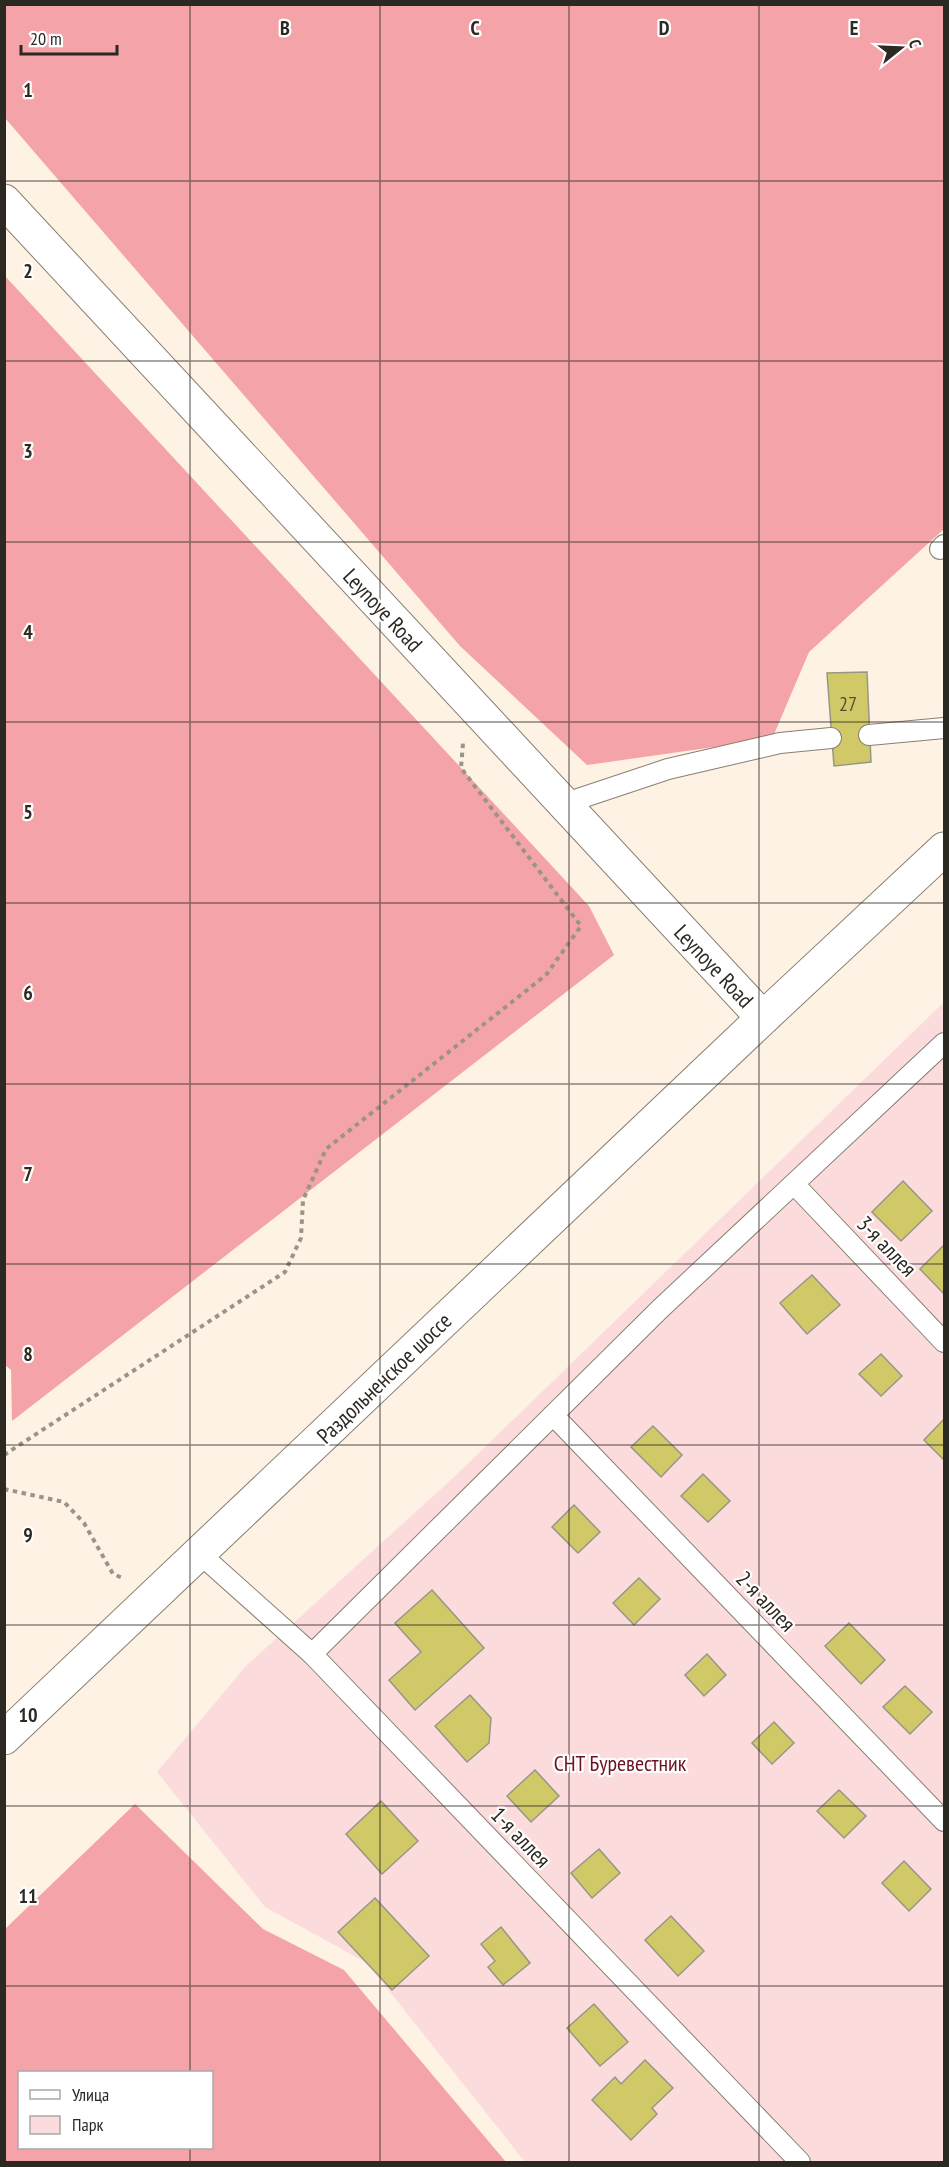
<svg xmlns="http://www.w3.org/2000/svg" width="949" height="2167" viewBox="0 0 949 2167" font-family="'PT Sans Narrow',sans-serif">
	<rect width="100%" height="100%" fill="#fdf2e3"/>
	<polygon fill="#fcdbdd" points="944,1002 944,2162 525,2162 367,1963 265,1907 157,1772 246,1666 453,1478"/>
	<g fill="#f4a3a9" fill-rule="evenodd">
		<polygon points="4,5 944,5 944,529 809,652 772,739 587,765 460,646 5,118"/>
		<polygon points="5,276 589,906 614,955 12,1421 11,1370 4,1364"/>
		<path d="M135 1804 263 1929 344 1970 506 2162H5V1929ZM20 2072H212V2148H20Z"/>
	</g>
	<g fill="#d1c968" stroke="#979786" stroke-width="1.5">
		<polygon points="867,672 871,762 834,766 827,673"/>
		<polygon points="903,1181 932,1211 901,1241 872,1212"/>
		<polygon points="944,1245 944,1294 920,1269"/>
		<polygon points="812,1275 840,1305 807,1334 780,1303"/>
		<polygon points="881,1354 902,1376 881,1396 859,1374"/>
		<polygon points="944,1419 944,1460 924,1440"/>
		<polygon points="653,1426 682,1455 661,1477 631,1447"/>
		<polygon points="703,1474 730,1501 708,1522 681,1496"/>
		<polygon points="574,1505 600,1532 578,1553 552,1527"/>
		<polygon points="639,1578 660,1599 634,1625 613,1603"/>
		<polygon points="432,1590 484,1648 415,1710 389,1680 421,1652 395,1623"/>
		<polygon points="849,1623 885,1660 861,1684 825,1646"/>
		<polygon points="707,1654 726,1675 704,1696 685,1675"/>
		<polygon points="905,1686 932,1712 910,1734 883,1707"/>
		<polygon points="470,1695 491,1718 489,1743 467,1762 435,1726"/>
		<polygon points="774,1722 794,1743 772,1764 752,1743"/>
		<polygon points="535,1770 559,1796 531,1822 507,1796"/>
		<polygon points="839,1790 866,1816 844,1838 817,1811"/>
		<polygon points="381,1801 418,1841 382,1874 346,1834"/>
		<polygon points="599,1849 620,1873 592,1898 571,1873"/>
		<polygon points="904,1861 931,1889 909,1911 882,1883"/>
		<polygon points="375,1898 429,1956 392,1990 338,1932"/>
		<polygon points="671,1916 704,1951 678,1976 645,1940"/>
		<polygon points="501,1927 530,1963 503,1985 488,1967 495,1961 481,1944"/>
		<polygon points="594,2004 628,2042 600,2066 567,2028"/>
		<polygon points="645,2060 673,2088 652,2108 657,2114 631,2140 592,2100 615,2077 621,2084"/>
	</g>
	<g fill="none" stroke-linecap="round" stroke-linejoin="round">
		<defs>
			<g id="lane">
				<polyline points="940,549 944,545"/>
				<polyline points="869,735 944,728"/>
				<polyline points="563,804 668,769 780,743 831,738"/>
				<polyline points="794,1184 944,1342"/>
				<polyline points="553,1415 944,1821"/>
				<polyline points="199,1553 312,1654 800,2162"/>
				<polyline points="312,1654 660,1309 944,1043"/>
			</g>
			<g id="secondary">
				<polyline points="4,201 763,1018"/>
				<polyline points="4,1738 763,1018 944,849"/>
			</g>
		</defs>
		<use href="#lane" stroke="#897f71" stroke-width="22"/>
		<use href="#secondary" stroke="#897f71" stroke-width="35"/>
		<g stroke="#9b9388" stroke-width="4" stroke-dasharray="4.5 4.5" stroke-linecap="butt">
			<polyline points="4,1455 285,1272 301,1238 303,1200 326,1149 546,975 581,926 461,768 463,743"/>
			<polyline points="4,1489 64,1502 84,1523 113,1574 125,1579"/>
		</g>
		<use href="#lane" stroke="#fff" stroke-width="20"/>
		<use href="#secondary" stroke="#fff" stroke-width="33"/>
	</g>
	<path fill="none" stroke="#2c2822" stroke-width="1.5" stroke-opacity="0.55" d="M190 4V2072M380 4V2162M569 4V2162M759 4V2162M4 181H944M4 361H944M4 542H944M4 722H944M4 903H944M4 1084H944M4 1264H944M4 1445H944M4 1625H944M4 1806H944M4 1986H944M190 2148V2162"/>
	<g text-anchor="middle" stroke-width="4.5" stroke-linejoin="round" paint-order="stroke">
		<g font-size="20" fill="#555034">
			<text x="848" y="711">27</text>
		</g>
		<g font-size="22" fill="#2c2822" stroke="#fff">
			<text transform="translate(383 610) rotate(47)" y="8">Leynoye Road</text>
			<text transform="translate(714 966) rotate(47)" y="8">Leynoye Road</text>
			<text transform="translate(887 1246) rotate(46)" y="8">3-я аллея</text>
			<text transform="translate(384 1378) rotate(-44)" y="8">Раздольненское шоссе</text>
			<text transform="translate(766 1601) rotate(46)" y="8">2-я аллея</text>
			<text transform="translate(521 1837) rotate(46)" y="8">1-я аллея</text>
		</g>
		<g font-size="22" fill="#6a1325" stroke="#fff">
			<text x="620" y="1771">СНТ Буревестник</text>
		</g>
	</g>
	<g font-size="20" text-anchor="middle" font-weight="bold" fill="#2c2822" stroke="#fff" stroke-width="4.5" stroke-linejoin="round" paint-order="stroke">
		<text x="285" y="35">B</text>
		<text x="475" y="35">C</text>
		<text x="664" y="35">D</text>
		<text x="854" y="35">E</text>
		<text x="28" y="97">1</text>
		<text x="28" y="278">2</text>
		<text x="28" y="458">3</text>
		<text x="28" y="639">4</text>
		<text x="28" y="819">5</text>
		<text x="28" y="1000">6</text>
		<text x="28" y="1181">7</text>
		<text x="28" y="1361">8</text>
		<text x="28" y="1542">9</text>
		<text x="28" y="1722">10</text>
		<text x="28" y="1903">11</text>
	</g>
	<rect width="949" height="2167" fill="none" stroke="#2c2822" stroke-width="12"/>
	<rect x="18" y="2071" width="195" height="78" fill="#ffffff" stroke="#aba9a7" stroke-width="1.5"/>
	<rect x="30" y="2090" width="30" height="9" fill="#ffffff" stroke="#aba9a7" stroke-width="1.5"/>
	<text x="72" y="2101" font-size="18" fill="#2c2822">Улица</text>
	<rect x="30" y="2116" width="30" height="18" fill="#fcdbdd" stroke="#aba9a7" stroke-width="1.5"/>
	<text x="72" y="2131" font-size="18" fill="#2c2822">Парк</text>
	<g transform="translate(901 48) rotate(72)" stroke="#ffffff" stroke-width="4.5" paint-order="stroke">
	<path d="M0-4.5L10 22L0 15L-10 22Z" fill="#2c2822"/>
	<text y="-9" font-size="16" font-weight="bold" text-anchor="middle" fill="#2c2822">С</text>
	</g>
	<path d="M21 45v9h96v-9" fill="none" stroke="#2c2822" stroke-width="3"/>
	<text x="30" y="45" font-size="18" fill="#2c2822" stroke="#ffffff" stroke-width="4.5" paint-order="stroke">20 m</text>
</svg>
